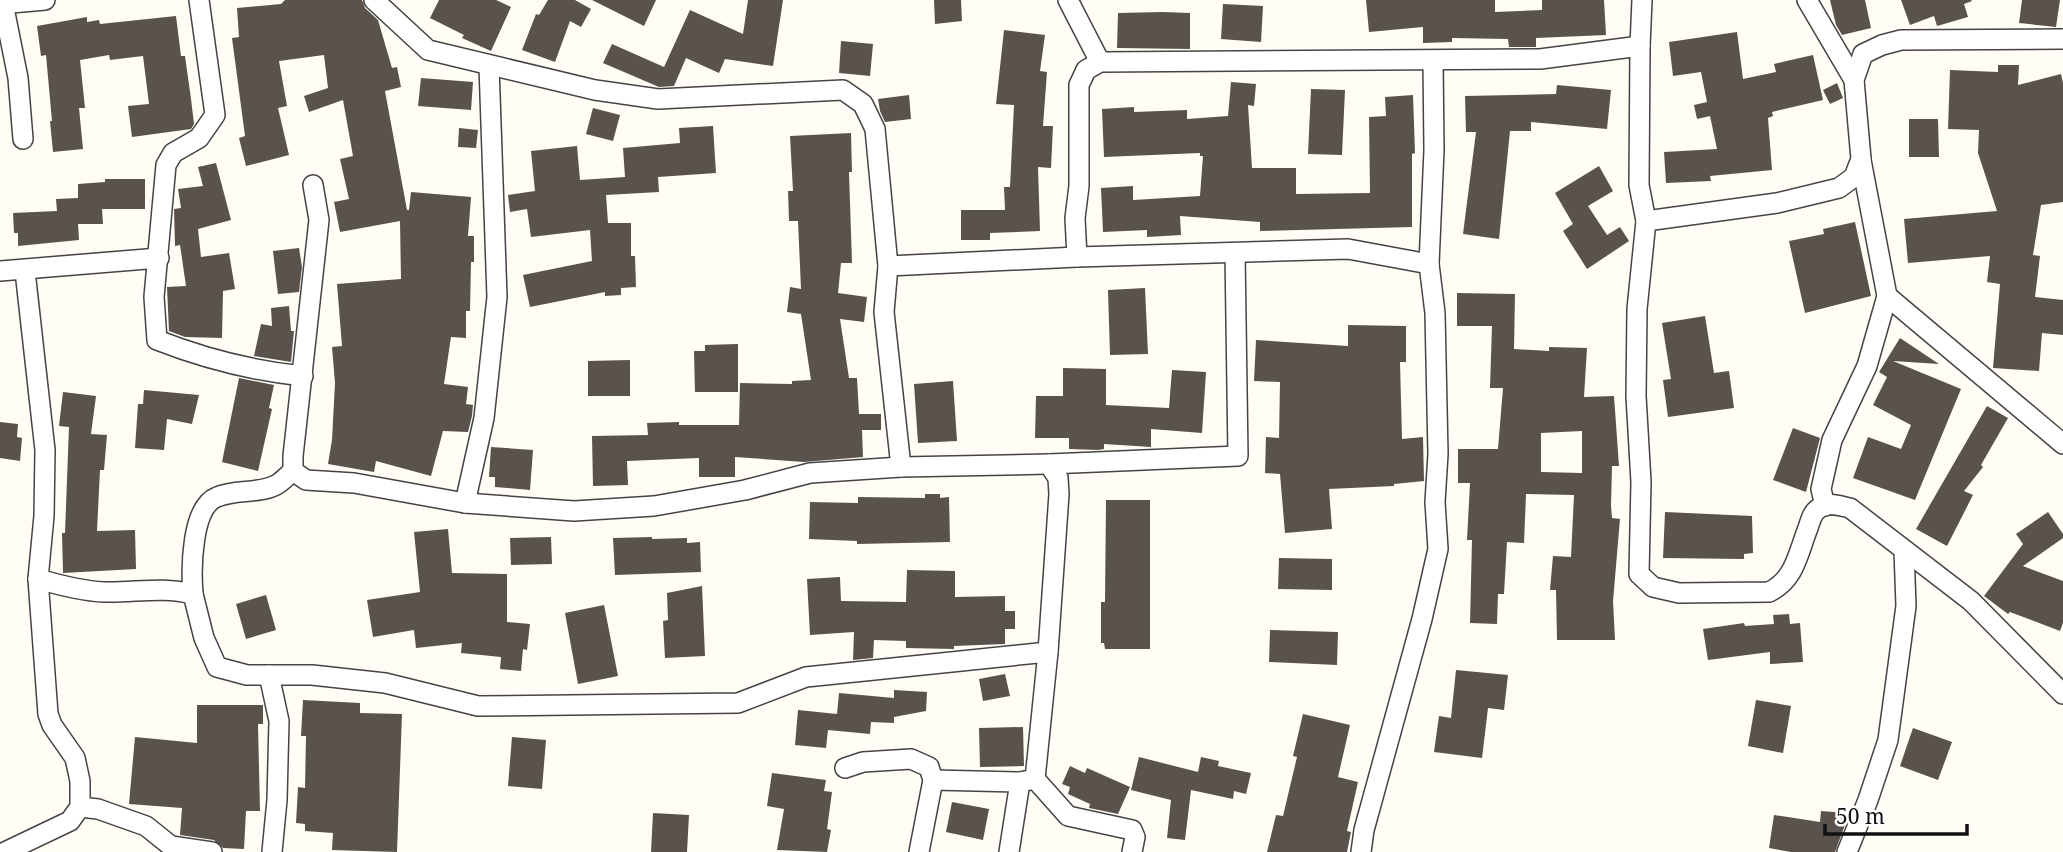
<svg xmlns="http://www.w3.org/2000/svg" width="2063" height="852" viewBox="0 0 2063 852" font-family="'Noto Serif',serif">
	<rect width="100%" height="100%" fill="#fffdf5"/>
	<g fill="#5a524d" fill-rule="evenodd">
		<polygon points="285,0 362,0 365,8 378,20 392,68 397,67 401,87 385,91 407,210 409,210 411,192 471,197 468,236 474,236 474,262 471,262 470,311 466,311 466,338 451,337 444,384 468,387 466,404 473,405 472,416 468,432 443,431 431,476 376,461 374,472 328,464 332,440 335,383 332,347 342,346 337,284 401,279 400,221 340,232 334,202 349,199 340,159 353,156 343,100 309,112 304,96 328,88 324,55 279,61 287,106 278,108 289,155 246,166 239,138 245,136 232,38 239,37 237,8 281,4"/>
		<polygon points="439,0 496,0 511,7 491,51 462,38 464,35 430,18"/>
		<polygon points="548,0 575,0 591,9 581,27 570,21 555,62 522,50 536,14 539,15"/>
		<polygon points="592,0 656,0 644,26"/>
		<polygon points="748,0 783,0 773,66 725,59 719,73 686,58 674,86 659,87 603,63 612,44 664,67 690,10 743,34"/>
		<polygon points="934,0 961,0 962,21 935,24"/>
		<polygon points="1366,0 1495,0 1495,12 1542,10 1542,0 1604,0 1606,35 1536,38 1536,47 1509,47 1508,39 1452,38 1452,42 1423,43 1423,27 1369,32"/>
		<polygon points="1830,0 1865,0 1871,28 1842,35 1836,25"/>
		<polygon points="1901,0 1971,0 1972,1 1964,4 1968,17 1937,26 1934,16 1910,25"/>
		<polygon points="2022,0 2060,0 2056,27 2019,23"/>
		<polygon points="1223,4 1263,6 1261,42 1221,39"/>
		<polygon points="1163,12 1190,13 1190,49 1117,48 1118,13"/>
		<polygon points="176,16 181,56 185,56 191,99 194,124 191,129 132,137 128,106 149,104 143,56 110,60 109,55 80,60 85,108 79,108 83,149 53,152 50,121 52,121 46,55 41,56 37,26 87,17 87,22 99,20 100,24"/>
		<polygon points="1004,30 1045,35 1040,71 1047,72 1043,126 1053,126 1051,168 1038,167 1040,231 990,233 990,240 961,240 961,210 1005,210 1004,187 1010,187 1014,105 996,104"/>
		<polygon points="1737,32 1743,79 1776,72 1774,64 1813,55 1823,100 1772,112 1773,116 1768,118 1772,170 1710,176 1711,181 1666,183 1664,152 1717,149 1710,116 1697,119 1694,105 1707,102 1701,72 1673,76 1669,42"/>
		<polygon points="841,41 873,44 870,76 839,73"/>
		<polygon points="1998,65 2019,65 2018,85 2061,74 2063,83 2063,202 2041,205 2033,255 2040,256 2035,297 2063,300 2063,335 2042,333 2039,371 1993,368 2000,284 1987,282 1990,256 1908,263 1904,219 1997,211 1978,153 1979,130 1948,129 1950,70 1998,72"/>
		<polygon points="421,78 473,82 471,110 418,106"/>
		<polygon points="1231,82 1256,84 1254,106 1248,105 1252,168 1296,168 1296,194 1370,193 1369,117 1386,116 1385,97 1413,95 1415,153 1412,154 1412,227 1260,231 1260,222 1180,216 1181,235 1147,237 1147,230 1103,232 1101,188 1133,186 1133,200 1200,196 1203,156 1200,156 1200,153 1104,157 1102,109 1134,107 1134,112 1187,110 1187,119 1228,116"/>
		<polygon points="1837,83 1843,98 1830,104 1823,90"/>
		<polygon points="1557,85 1611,90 1607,129 1531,122 1531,131 1510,131 1499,239 1463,234 1476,132 1466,132 1465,96 1556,94"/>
		<polygon points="1311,89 1345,90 1342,155 1308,154"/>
		<polygon points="909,95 911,119 885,122 880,111 878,99"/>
		<polygon points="593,108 620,115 613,141 586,134"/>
		<polygon points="1909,119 1938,119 1939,157 1909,157"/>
		<polygon points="713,126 716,173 658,177 659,192 606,195 608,223 631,223 631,256 635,256 636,287 621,288 621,295 605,296 605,292 530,307 523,275 592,261 590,230 531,237 527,209 510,212 508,195 535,191 531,151 577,146 580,180 625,177 623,148 680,143 679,128"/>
		<polygon points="459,128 478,130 476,148 458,147"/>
		<polygon points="851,133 852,172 849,172 852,263 841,263 838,293 867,297 864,322 840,319 849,378 857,378 859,414 881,414 881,430 862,430 863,457 804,462 735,457 735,477 699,477 699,458 627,461 628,485 593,486 592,436 648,435 647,423 679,422 679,425 739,425 740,383 792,384 792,381 811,380 801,314 787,312 790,287 801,289 798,221 789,221 788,191 793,191 790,136"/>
		<polygon points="216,163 231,220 198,229 201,257 229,253 235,289 223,291 222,338 185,337 169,331 167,287 186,286 180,245 175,246 174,209 181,208 178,189 203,186 198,167"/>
		<polygon points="1599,166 1613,191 1588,206 1607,235 1620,227 1629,241 1587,269 1563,231 1573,224 1555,193"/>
		<polygon points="105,179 145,179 145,209 102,209 103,224 78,224 79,240 18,246 18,233 14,233 13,213 57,211 56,199 78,198 78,184 105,182"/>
		<polygon points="1855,222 1871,296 1805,313 1789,241 1824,234 1823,229"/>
		<polygon points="299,248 302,267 299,292 278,294 273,251"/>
		<polygon points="1145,288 1148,354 1110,355 1108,290"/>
		<path d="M1457 293 1515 294 1514 349 1549 351V347L1587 348 1584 397 1614 396 1619 466H1612L1611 506 1612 518 1620 519 1613 601 1615 640H1557L1556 590H1550L1553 556 1571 557 1574 495 1526 494 1524 543 1507 542 1504 594H1498L1497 624 1470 623 1472 540H1467L1470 483H1458V449H1498L1503 388H1490L1492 326H1457ZM1582 431V473L1541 472V433Z"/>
		<polygon points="289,306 291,331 294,331 291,362 254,356 261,324 272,326 271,308"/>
		<polygon points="1705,316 1714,373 1729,371 1734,408 1668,417 1663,380 1671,379 1662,323"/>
		<polygon points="1348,325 1406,326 1406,362 1400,362 1402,439 1423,437 1424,481 1394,484 1394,486 1329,489 1332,529 1285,533 1280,474 1265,473 1266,437 1279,438 1280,382 1254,381 1256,340 1348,346"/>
		<polygon points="1900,338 1939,364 1893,361 1961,389 1915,500 1853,478 1868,437 1901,449 1911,425 1873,405 1887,377 1879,372"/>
		<polygon points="738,344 738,392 695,392 694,351 705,351 705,345"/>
		<polygon points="630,360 630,396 588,396 588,361"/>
		<polygon points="1063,368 1106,369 1106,405 1169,408 1172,370 1206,372 1202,433 1151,429 1151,447 1104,444 1104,449 1098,450 1069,449 1069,438 1035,438 1036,396 1063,396"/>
		<polygon points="239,378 274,385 269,408 272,409 258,471 222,462"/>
		<polygon points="953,381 957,441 918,443 914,384"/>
		<polygon points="144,390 199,395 192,424 167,419 164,450 135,448 138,404 143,404"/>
		<polygon points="63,392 96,396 91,434 107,435 104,470 100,470 97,531 135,530 136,569 63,573 62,533 65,533 69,427 59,426"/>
		<polygon points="1987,406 2008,418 1981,465 1983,467 1964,491 1973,495 1947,546 1916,529"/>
		<polygon points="0,422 18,424 17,437 22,438 20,461 0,458"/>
		<polygon points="1793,428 1820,438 1806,492 1773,480"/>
		<polygon points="491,447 533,450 530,490 495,487 495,477 489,477"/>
		<polygon points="925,494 940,494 940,498 949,497 950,542 857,544 857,541 809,539 810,502 858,503 858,497 925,498"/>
		<polygon points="1106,500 1150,500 1150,649 1105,649 1104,643 1101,643 1101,602 1105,602"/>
		<polygon points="1665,512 1752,516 1753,553 1744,554 1744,559 1663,558"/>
		<polygon points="2048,512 2063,534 2063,538 2023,566 2063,581 2063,623 2060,631 2010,612 2008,614 1984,596 2023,544 2016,534"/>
		<polygon points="448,529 452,573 507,574 507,622 530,624 527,650 523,649 521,671 500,669 501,657 461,653 462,643 416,648 414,630 373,637 367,600 420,592 414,532"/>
		<polygon points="551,537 552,564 511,565 510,538"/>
		<polygon points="652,537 652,539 687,538 687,543 700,542 701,572 615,575 613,538"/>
		<polygon points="1279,558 1332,559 1332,590 1278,589"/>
		<polygon points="907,570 955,571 955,597 1005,596 1005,611 1015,611 1015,629 1005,629 1005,644 954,646 954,649 906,648 906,641 874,640 873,658 853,660 854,632 810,635 807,579 840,577 841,601 906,602"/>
		<polygon points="702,586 705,656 665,658 663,621 668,620 667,593"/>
		<polygon points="266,595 276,630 246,639 236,604"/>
		<polygon points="604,605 618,676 578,684 565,613"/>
		<polygon points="1789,614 1790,624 1800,623 1803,662 1770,664 1770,652 1708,660 1703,629 1744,623 1745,626 1774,624 1773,615"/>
		<polygon points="1270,630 1338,632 1337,665 1269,662"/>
		<polygon points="1456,670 1508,675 1504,710 1488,708 1482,758 1434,752 1439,716 1451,718"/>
		<polygon points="1005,674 1010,696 983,701 979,679"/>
		<polygon points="894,690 927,692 926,711 894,717 894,723 871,722 870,734 828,730 826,748 795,745 798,710 837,714 839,693 894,698"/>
		<polygon points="303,700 360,703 360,713 402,714 397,852 332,850 333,833 305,831 305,824 296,823 298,787 305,788 306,736 301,736"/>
		<polygon points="1756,700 1791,706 1783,753 1748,746"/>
		<polygon points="197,705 263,705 263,724 258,724 260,811 246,811 244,849 223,848 214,840 180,835 182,808 129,804 135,737 197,743"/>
		<polygon points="1303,714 1350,725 1338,777 1358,782 1347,831 1351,832 1347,852 1267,852 1276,815 1283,816 1297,757 1293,756"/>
		<polygon points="1023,727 1024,766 980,767 979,728"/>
		<polygon points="1913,728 1952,742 1938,780 1900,766"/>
		<polygon points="512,737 546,740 542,789 508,786"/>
		<polygon points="1139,757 1198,772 1201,757 1219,761 1218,766 1251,773 1246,794 1234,791 1233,799 1191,790 1185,840 1167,838 1171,800 1131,790"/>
		<polygon points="1070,766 1085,773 1087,768 1130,787 1118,814 1089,808 1090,804 1068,794 1070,787 1062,784"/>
		<polygon points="772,773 826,780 824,791 832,792 827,829 831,830 827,852 777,850 784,809 767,806"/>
		<polygon points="952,802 989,809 983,840 946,832"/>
		<polygon points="1821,811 1846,813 1845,825 1835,852 1791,852 1769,848 1774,815 1820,822"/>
		<polygon points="653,813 689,815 687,852 651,852"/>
	</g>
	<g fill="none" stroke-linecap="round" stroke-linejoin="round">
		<defs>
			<g id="minor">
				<path d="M199 0 215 115 199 138 173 153 166 165 154 297 157 340C203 358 254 371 303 376"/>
				<polyline points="374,0 428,50 595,90 658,99 843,90 863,104 875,129 888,266 884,312 901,467"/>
				<polyline points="1068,0 1100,62"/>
				<polyline points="1807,0 1854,80"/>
				<polyline points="3,3 18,78 23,139"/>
				<polyline points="0,4 45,0"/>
				<polyline points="1640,46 1642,0"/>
				<polyline points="313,185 319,220 293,456 293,471 306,480 354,483 465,503 574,511 654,506 745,490 810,473 901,467 1049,464 1238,456 1235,253"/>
				<polyline points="1646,221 1777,203 1839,188 1854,177 1861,159 1854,80 1863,54 1882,45 1901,40 2063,39"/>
				<path d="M1077 257 1075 218 1079 186V85L1086 70 1100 62 1540 59 1640 46 1639 185 1646 221 1637 309 1636 396 1641 482 1639 574 1653 587 1679 593 1769 592C1795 580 1798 553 1808 528 1810 522 1812 513 1818 509 1827 501 1840 506 1850 508L1971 601 2063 694"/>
				<polyline points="888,266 1077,257 1348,249 1429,264"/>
				<polyline points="0,271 159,258"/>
				<polyline points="1887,296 2063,444"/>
				<polyline points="465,503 484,418 497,297 489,66"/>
				<polyline points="1825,506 1821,489 1832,440 1867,366 1887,296 1861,160"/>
				<path d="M38 579C59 585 82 591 104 592 135 593 161 586 193 594L204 638 217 667 247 675H312L385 683 478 706 738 703 806 677 1048 652"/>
				<path d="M193 594C191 570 191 507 217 497 235 489 259 494 276 485 282 482 288 475 293 471"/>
				<polyline points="269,675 279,721 277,800 272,852"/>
				<polyline points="845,768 863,762 911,759 929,767 933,780 919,852"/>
				<polyline points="1035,779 1068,816 1132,830 1135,837 1132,852"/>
				<polyline points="933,780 1020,782 1035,779 1048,652 1059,494 1058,478 1049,464"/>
				<polyline points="80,807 98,809 146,826 171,846 212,852"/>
				<polyline points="5,852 70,821 80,807 80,781 75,758 52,725 48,714 38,579 44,516 45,450 25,271"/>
				<polyline points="1009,852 1020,782"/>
				<polyline points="1361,852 1364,830 1422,619 1438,549 1435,502 1438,454 1435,313 1429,264 1434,150 1433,61"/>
				<polyline points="1847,852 1868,800 1888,740 1906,606 1904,550"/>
			</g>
		</defs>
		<use href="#minor" stroke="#444" stroke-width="22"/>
		<use href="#minor" stroke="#fff" stroke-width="19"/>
	</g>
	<path d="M1825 824v10h142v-10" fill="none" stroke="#111111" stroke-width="3.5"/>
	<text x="1836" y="824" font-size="21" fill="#111111" stroke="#ffffff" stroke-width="5" paint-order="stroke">50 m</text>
</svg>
